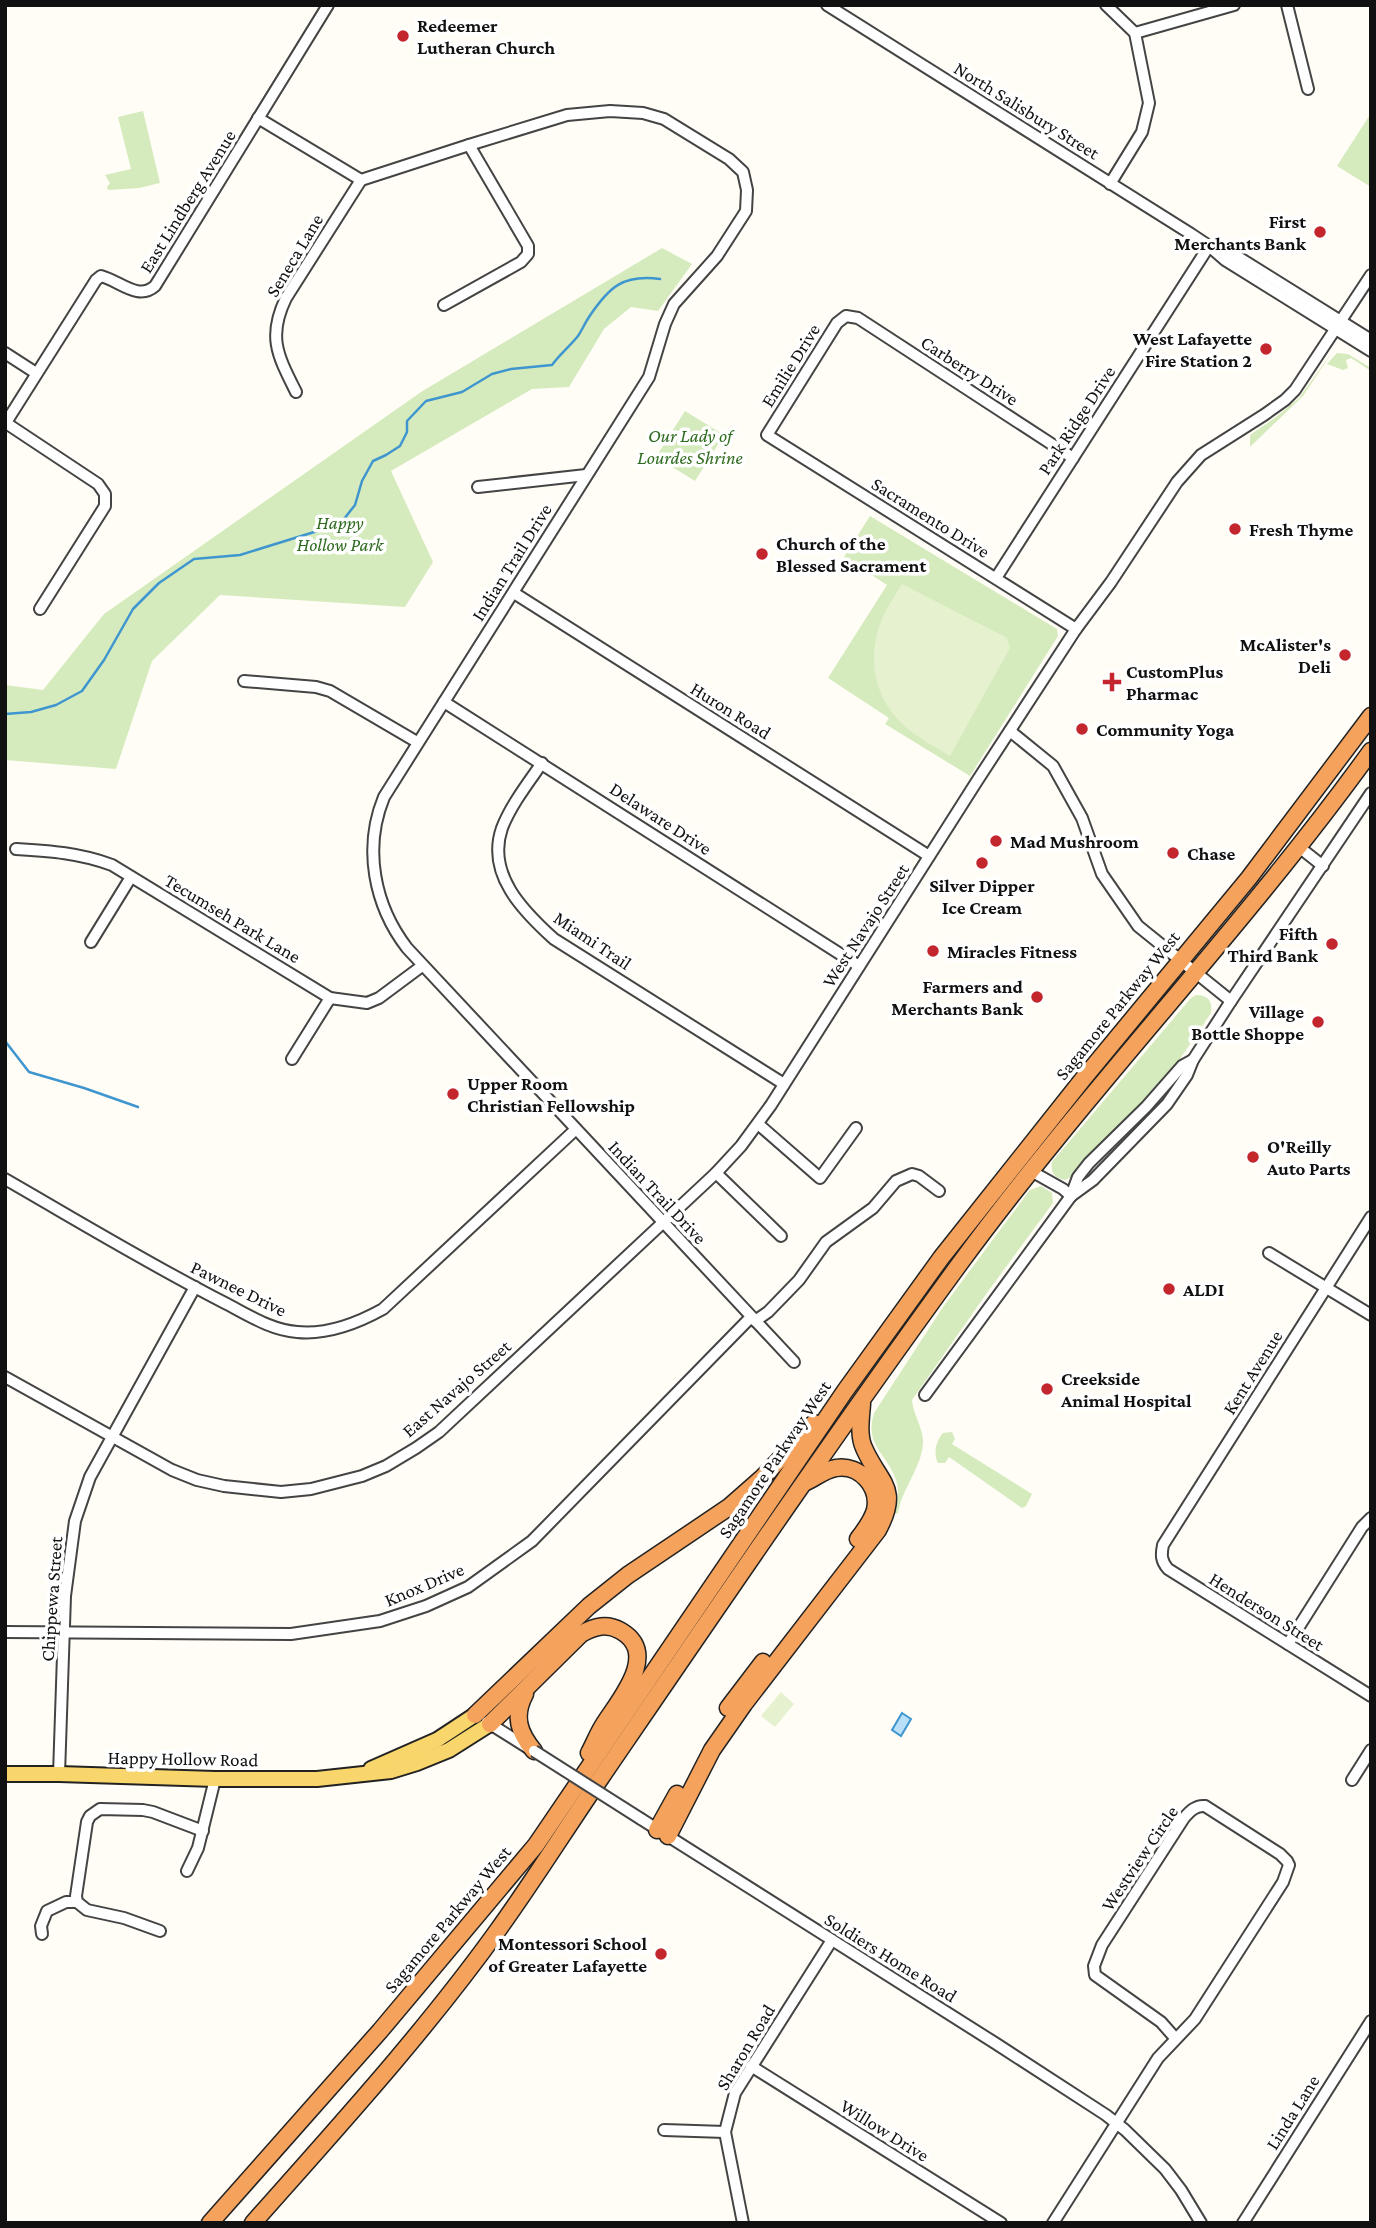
<svg xmlns="http://www.w3.org/2000/svg" width="1376" height="2228" viewBox="0 0 1376 2228" font-family="'Crimson Pro',serif">
	<rect width="100%" height="100%" fill="#fffdf5"/>
	<g fill="#d5ebbd">
		<polygon points="143,111 160,183 139,188 108,190 107,187 110,183 105,175 131,169 118,117"/>
		<polygon points="1371,113 1371,187 1337,166"/>
		<polygon points="662,248 692,264 658,311 631,307 604,329 569,387 532,389 391,471 433,562 405,607 220,595 152,661 116,769 5,760 5,685 43,690 104,614 421,392"/>
		<polygon points="1333,351 1303,396 1250,447 1250,435 1276,417 1299,398"/>
		<polygon points="1337,353 1348,354 1371,368 1371,371 1351,358 1346,360 1348,368 1343,370 1327,364"/>
		<polygon points="685,411 724,435 695,481 656,457"/>
		<polygon points="870,516 1057,629 1058,636 970,776 885,724 889,718 828,678 887,585 844,557"/>
		<path d="M1196 995C1208 995 1213 1002 1211 1013L1171 1072 1075 1175 1065 1180C1055 1178 1050 1173 1052 1162L1191 998Z"/>
		<path d="M1041 1186 1052 1193 1053 1203 989 1290 912 1400C913 1415 924 1429 923 1444 921 1468 902 1489 898 1513L895 1514C897 1503 900 1491 896 1480 887 1453 864 1446 874 1413L943 1307 994 1238 1030 1190Z"/>
		<path d="M952 1432 955 1439 952 1444 1032 1494 1026 1506 1022 1508 949 1457 945 1463H938C933 1453 936 1441 943 1433Z"/>
	</g>
	<g fill="#e6f2cf">
		<path d="M902 584 1007 638 1010 648 950 756C936 747 921 740 908 729 874 701 865 657 883 617 888 605 896 594 902 584Z"/>
		<polygon points="781,1692 794,1704 775,1727 761,1716"/>
	</g>
	<polygon fill="#b9e0f7" stroke="#3f96cf" stroke-width="2" points="902,1713 911,1719 901,1736 892,1730"/>
	<g fill="none" stroke-linecap="round" stroke-linejoin="round">
		<g stroke="#3f96cf" stroke-width="2.5">
			<path d="M5 714 31 712 56 705 82 691 104 660 133 609 159 583 194 559 240 555 340 524 355 505 362 481 373 461 386 455 400 446 407 432V421L426 401 462 392 492 374 511 369 552 365C560 354 570 346 578 336 582 330 585 323 589 317 609 287 623 274 660 279"/>
			<polyline points="5,1041 29,1072 84,1088 138,1107"/>
		</g>
		<defs>
			<g id="minor">
				<polyline points="827,5 1191,234 1209,246 1225,260 1371,351"/>
				<polyline points="1106,5 1135,33 1149,103 1142,132 1110,184"/>
				<polyline points="1287,5 1308,89"/>
				<polyline points="1135,33 1234,5"/>
				<path d="M258 118 361 180 469 145 567 115 610 111 643 113 664 119 729 159 743 172 747 190 746 211 717 256 674 304 665 324 649 377 384 797C363 848 374 905 407 948L794 1362"/>
				<polyline points="1211,247 1230,252 1371,340"/>
				<polyline points="444,305 521,262 528,254 528,246 469,145"/>
				<polyline points="5,353 36,373"/>
				<path d="M296 392C278 356 267 337 286 298L361 180"/>
				<polyline points="6,423 98,484 105,494 105,506 40,609"/>
				<path d="M5 424 96 280 101 276C120 281 138 301 155 286L328 5"/>
				<polyline points="1073,458 858,318 846,316 837,323 767,435 1076,629"/>
				<polyline points="478,487 586,475"/>
				<polyline points="996,578 1209,246"/>
				<polyline points="514,593 929,856"/>
				<polyline points="244,681 316,687 330,691 417,742"/>
				<polyline points="444,702 859,966"/>
				<polyline points="1010,731 1053,766 1082,818 1102,874 1138,926 1231,1001"/>
				<path d="M542 763C528 783 511 805 502 828 486 874 523 911 554 939L784 1084"/>
				<polyline points="1299,847 1323,866"/>
				<path d="M16 849C50 851 80 853 112 865L330 998 367 1003 379 998 422 966"/>
				<polyline points="91,942 131,877"/>
				<polyline points="292,1059 330,998"/>
				<polyline points="758,1124 820,1178 856,1128"/>
				<polyline points="1031,1171 1063,1189 1071,1196"/>
				<polyline points="716,1173 781,1236"/>
				<path d="M5 1179C78 1221 149 1264 223 1302 247 1314 270 1330 297 1332 327 1335 356 1324 383 1309L575 1130"/>
				<polyline points="1071,1196 1093,1180 1167,1104 1187,1075 1193,1060 1231,1001 1371,793"/>
				<path d="M1371 1217 1163 1545C1161 1555 1161 1561 1168 1569L1371 1696"/>
				<polyline points="1269,1253 1371,1315"/>
				<polyline points="755,1321 768,1312 799,1280 826,1242 873,1208 896,1181 912,1174 919,1176 939,1191"/>
				<polyline points="5,1377 172,1470 197,1480 224,1486 281,1492 311,1489 362,1476 386,1466 416,1448 439,1432 716,1173 741,1146 771,1105 977,781 1076,629 1111,582 1177,482 1201,455 1264,415 1285,400 1295,390 1371,275"/>
				<polyline points="925,1395 1071,1196 1078,1177 1089,1163 1146,1107 1182,1066 1193,1060"/>
				<polyline points="5,1632 291,1634 380,1621 426,1606 468,1587 532,1541 751,1317"/>
				<polyline points="1288,1644 1362,1527 1371,1518"/>
				<polyline points="487,1722 530,1749"/>
				<polyline points="59,1774 65,1596 75,1521 90,1477 195,1287"/>
				<polyline points="1352,1780 1371,1750"/>
				<polyline points="641,1819 995,2043 1106,2115 1125,2130 1165,2169 1181,2190 1201,2223"/>
				<polyline points="187,1871 198,1848 215,1779"/>
				<polyline points="160,1931 124,1918 87,1910 77,1902 76,1896 87,1822 90,1816 100,1809 143,1810 153,1812 203,1831"/>
				<polyline points="42,1934 41,1926 47,1911 66,1902 77,1902"/>
				<polyline points="751,2066 1001,2223"/>
				<polyline points="664,2130 725,2132"/>
				<polyline points="743,2223 725,2132 735,2093 832,1940"/>
				<path d="M1053 2223 1158 2058 1195 2019 1283 1882 1289 1865 1287 1861 1280 1854 1205 1806C1196 1805 1190 1811 1184 1818L1102 1945 1094 1966 1095 1975 1161 2022 1176 2039"/>
				<polyline points="1243,2223 1371,2021"/>
			</g>
			<g id="major">
				<polyline points="371,1769 437,1740 475,1715"/>
				<polyline points="5,1774 59,1774 215,1779 317,1779 391,1771 417,1763 449,1750 490,1724"/>
			</g>
			<g id="highway">
				<path d="M806 1482C815 1478 826 1469 836 1468 860 1464 880 1487 875 1510 872 1521 864 1531 858 1539"/>
				<path d="M525 1694C513 1716 519 1733 534 1751"/>
				<polyline points="728,1708 763,1662"/>
				<polyline points="475,1715 589,1606 628,1575 729,1507 762,1478 814,1423"/>
				<path d="M490 1724 581 1634C595 1626 607 1623 621 1631 660 1654 619 1700 604 1724 598 1733 594 1744 589 1753"/>
				<polyline points="657,1830 677,1794"/>
				<path d="M668 1836 712 1750 744 1704 878 1530C901 1487 879 1483 864 1448 858 1435 861 1418 862 1404"/>
				<polyline points="210,2223 380,2031 536,1845 845,1391 941,1258 1083,1079 1249,878 1371,716"/>
				<path d="M253 2223C337 2128 424 2033 498 1930 534 1880 567 1827 602 1776 719 1605 836 1433 958 1266 1088 1088 1242 930 1371 751"/>
			</g>
		</defs>
		<use href="#minor" stroke="#444" stroke-width="14"/>
		<use href="#major" stroke="#222" stroke-width="18"/>
		<use href="#highway" stroke="#222" stroke-width="19"/>
		<use href="#minor" stroke="#fff" stroke-width="10"/>
		<use href="#major" stroke="#f9d66b" stroke-width="14"/>
		<use href="#highway" stroke="#f5a25d" stroke-width="16"/>
		<defs>
			<polyline id="minor-bridge" points="534,1751 641,1819"/>
		</defs>
		<use href="#minor-bridge" stroke="#444" stroke-width="14" stroke-linecap="butt"/>
		<use href="#minor-bridge" stroke="#fff" stroke-width="10"/>
	</g>
	<g fill="#c4262e" stroke="#fff" stroke-width="2.5">
		<circle cx="403" cy="36" r="7"/>
		<circle cx="1320" cy="232" r="7"/>
		<circle cx="1266" cy="349" r="7"/>
		<circle cx="1235" cy="529" r="7"/>
		<circle cx="762" cy="554" r="7"/>
		<circle cx="1345" cy="655" r="7"/>
		<path d="M1108.5 671.5h7v7h7v7h-7v7h-7v-7h-7v-7h7z"/>
		<circle cx="1082" cy="729" r="7"/>
		<circle cx="996" cy="841" r="7"/>
		<circle cx="1173" cy="853" r="7"/>
		<circle cx="982" cy="863" r="7"/>
		<circle cx="1332" cy="944" r="7"/>
		<circle cx="933" cy="951" r="7"/>
		<circle cx="1037" cy="997" r="7"/>
		<circle cx="1318" cy="1022" r="7"/>
		<circle cx="453" cy="1094" r="7"/>
		<circle cx="1253" cy="1157" r="7"/>
		<circle cx="1169" cy="1289" r="7"/>
		<circle cx="1047" cy="1389" r="7"/>
		<circle cx="661" cy="1954" r="7"/>
	</g>
	<g text-anchor="middle" stroke-width="7" stroke-linejoin="round" paint-order="stroke">
		<g font-size="19" font-weight="bold" fill="#111" stroke="#fff" text-anchor="start">
			<text x="417" y="32">Redeemer<tspan x="417" dy="22">Lutheran Church</tspan></text>
			<text x="1306" y="228" text-anchor="end">First<tspan x="1306" dy="22">Merchants Bank</tspan></text>
			<text x="1252" y="345" text-anchor="end">West Lafayette<tspan x="1252" dy="22">Fire Station 2</tspan></text>
			<text x="1249" y="536">Fresh Thyme</text>
			<text x="776" y="550">Church of the<tspan x="776" dy="22">Blessed Sacrament</tspan></text>
			<text x="1331" y="651" text-anchor="end">McAlister's<tspan x="1331" dy="22">Deli</tspan></text>
			<text x="1126" y="678">CustomPlus<tspan x="1126" dy="22">Pharmac</tspan></text>
			<text x="1096" y="736">Community Yoga</text>
			<text x="1010" y="848">Mad Mushroom</text>
			<text x="1187" y="860">Chase</text>
			<text x="982" y="892" text-anchor="middle">Silver Dipper<tspan x="982" dy="22">Ice Cream</tspan></text>
			<text x="1318" y="940" text-anchor="end">Fifth<tspan x="1318" dy="22">Third Bank</tspan></text>
			<text x="947" y="958">Miracles Fitness</text>
			<text x="1023" y="993" text-anchor="end">Farmers and<tspan x="1023" dy="22">Merchants Bank</tspan></text>
			<text x="1304" y="1018" text-anchor="end">Village<tspan x="1304" dy="22">Bottle Shoppe</tspan></text>
			<text x="467" y="1090">Upper Room<tspan x="467" dy="22">Christian Fellowship</tspan></text>
			<text x="1267" y="1153">O'Reilly<tspan x="1267" dy="22">Auto Parts</tspan></text>
			<text x="1183" y="1296">ALDI</text>
			<text x="1061" y="1385">Creekside<tspan x="1061" dy="22">Animal Hospital</tspan></text>
			<text x="647" y="1950" text-anchor="end">Montessori School<tspan x="647" dy="22">of Greater Lafayette</tspan></text>
		</g>
		<g font-size="19" fill="#111" stroke="#fff">
			<text transform="translate(1027 110) rotate(32)" y="7">North Salisbury Street</text>
			<text transform="translate(187 201) rotate(-58)" y="7">East Lindberg Avenue</text>
			<text transform="translate(294 255) rotate(-59)" y="7">Seneca Lane</text>
			<text transform="translate(790 365) rotate(-58)" y="7">Emilie Drive</text>
			<text transform="translate(970 370) rotate(33)" y="7">Carberry Drive</text>
			<text transform="translate(1076 420) rotate(-57)" y="7">Park Ridge Drive</text>
			<text transform="translate(931 517) rotate(32)" y="7">Sacramento Drive</text>
			<text transform="translate(511 562) rotate(-58)" y="7">Indian Trail Drive</text>
			<text transform="translate(731 710) rotate(32)" y="7">Huron Road</text>
			<text transform="translate(661 818) rotate(33)" y="7">Delaware Drive</text>
			<text transform="translate(233 918) rotate(31)" y="7">Tecumseh Park Lane</text>
			<text transform="translate(865 925) rotate(-57)" y="7">West Navajo Street</text>
			<text transform="translate(593 940) rotate(34)" y="7">Miami Trail</text>
			<text transform="translate(1117 1005) rotate(-51)" y="7">Sagamore Parkway West</text>
			<text transform="translate(658 1192) rotate(47)" y="7">Indian Trail Drive</text>
			<text transform="translate(239 1288) rotate(26)" y="7">Pawnee Drive</text>
			<text transform="translate(1252 1372) rotate(-58)" y="7">Kent Avenue</text>
			<text transform="translate(456 1388) rotate(-41)" y="7">East Navajo Street</text>
			<text transform="translate(774 1459) rotate(-56)" y="7">Sagamore Parkway West</text>
			<text transform="translate(424 1584) rotate(-23)" y="7">Knox Drive</text>
			<text transform="translate(51 1599) rotate(-86)" y="7">Chippewa Street</text>
			<text transform="translate(1267 1611) rotate(32)" y="7">Henderson Street</text>
			<text transform="translate(183 1758) rotate(1)" y="7">Happy Hollow Road</text>
			<text transform="translate(1139 1858) rotate(-56)" y="7">Westview Circle</text>
			<text transform="translate(447 1919) rotate(-50)" y="7">Sagamore Parkway West</text>
			<text transform="translate(891 1957) rotate(32)" y="7">Soldiers Home Road</text>
			<text transform="translate(745 2047) rotate(-59)" y="7">Sharon Road</text>
			<text transform="translate(1292 2112) rotate(-58)" y="7">Linda Lane</text>
			<text transform="translate(885 2130) rotate(32)" y="7">Willow Drive</text>
		</g>
		<g font-size="19" font-style="italic" fill="#2f6b1f" stroke="#fff">
			<text x="690" y="442">Our Lady of<tspan x="690" dy="22">Lourdes Shrine</tspan></text>
			<text x="340" y="529">Happy<tspan x="340" dy="22">Hollow Park</tspan></text>
		</g>
	</g>
	<rect width="1376" height="2228" fill="none" stroke="#111111" stroke-width="14"/>
</svg>
